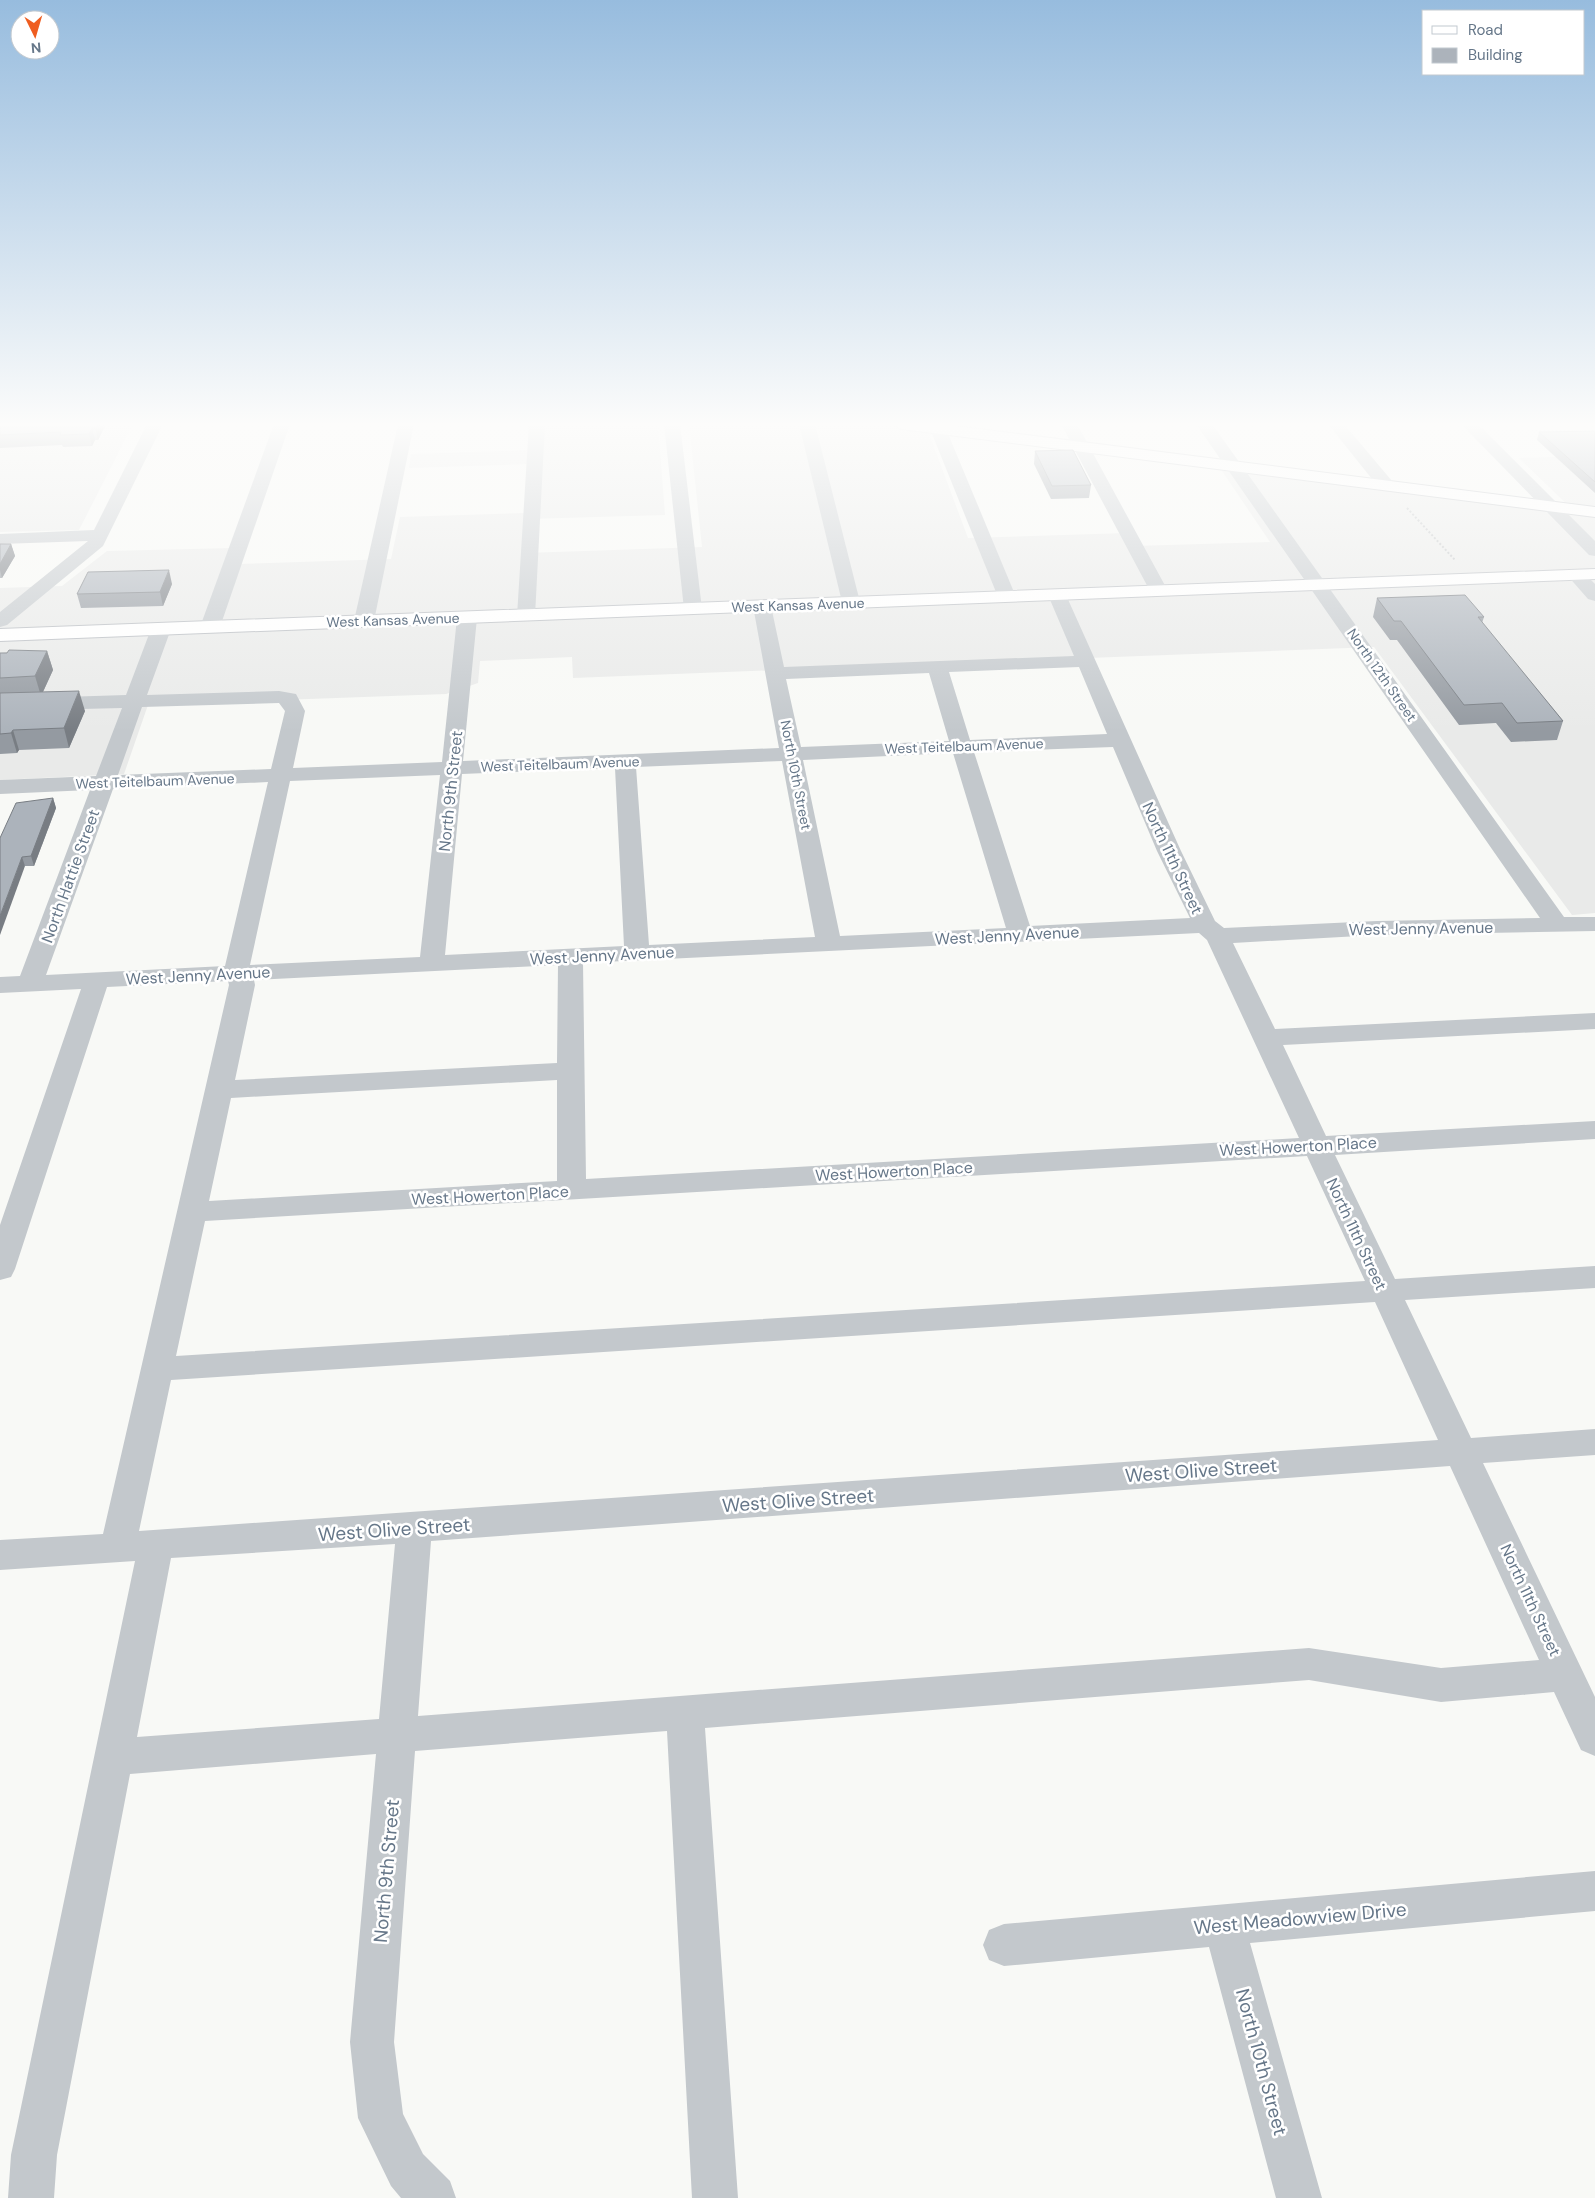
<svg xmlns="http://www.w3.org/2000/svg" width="1595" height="2198" viewBox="0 0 1595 2198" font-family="'DM Sans',sans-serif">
	<rect width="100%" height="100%" fill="#f8f9f6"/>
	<g fill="#e9eae9">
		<polygon points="0,424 133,424 79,530 0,532"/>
		<polygon points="533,424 658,424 665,515 528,519 525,553 702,547 689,424 876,424 928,431 968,538 1127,533 1134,546 1270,542 1220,468 1576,513 1519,458 1595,456 1595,913 1572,915 1374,647 573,678 572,657 480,661 478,683 446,694 148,705 124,774 0,780 0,588 62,586 107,551 233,548 237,564 391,559 400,517 525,513 529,464 409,468 411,454 531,450"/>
	</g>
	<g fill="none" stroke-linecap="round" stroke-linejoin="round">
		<defs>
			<g id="major">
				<polygon points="893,424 940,424 1595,507 1595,517 901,429"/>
				<polygon points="1595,569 1595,579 0,641 0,629"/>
			</g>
		</defs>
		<use href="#major" stroke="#b7bbc0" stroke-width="2"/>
		<polyline stroke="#bdc0c3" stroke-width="2" stroke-dasharray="2 2" stroke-linecap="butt" points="1407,508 1455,560"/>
		<g fill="#c3c8cc" fill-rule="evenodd">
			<polygon points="147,424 163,424 103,546 7,625 0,627 0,612 88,541 0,544 0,534 94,530"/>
			<polygon points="274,424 290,424 220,627 217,631 203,631 200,627"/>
			<polygon points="398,424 414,424 374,621 371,625 357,625 354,621"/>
			<polygon points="529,424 545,424 535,616 533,620 519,620 517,616"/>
			<polygon points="664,424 680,424 702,609 700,613 686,613 684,609"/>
			<polygon points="799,424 815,424 860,602 858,606 844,606 842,602"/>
			<polygon points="928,424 944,424 1016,597 1014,601 1000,601 998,597"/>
			<polygon points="1061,424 1077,424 1168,591 1166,595 1152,595 1150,591"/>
			<path d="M1196 424H1212L1564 917H1595V931L1377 935 1233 943 1275 1029 1595 1013V1029L1283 1045 1326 1136 1595 1121V1139L1335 1155 1395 1279 1595 1266V1288L1405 1300 1471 1438 1595 1429V1455L1483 1463 1595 1697V1756L1581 1750 1554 1692 1441 1702 1309 1680 705 1728 738 2198H692L667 1731 415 1751 394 2042 403 2114 423 2154 450 2181 456 2198H401L391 2186 358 2118 350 2042 376 1754 130 1774 57 2155 54 2198H8L11 2155 135 1561 0 1570V1540L103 1534 229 985 228 981 107 987 15 1269 11 1277 0 1280V1225L81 989 0 993V977L20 976 90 790 0 794V780L96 776 122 708 0 711V699L126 695 151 629 154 625H168L171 629 147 695 279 691 296 694 305 711 293 768 442 762 457 618 460 614H474L477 618 463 761 779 748 753 606 755 602H769L771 606 784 667 1074 656 1048 595 1050 591H1064L1066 595 1181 851 1215 921 1224 928 1377 921 1540 918ZM1079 667 1107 734 970 740 949 672ZM929 673 949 741 801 747 786 679ZM279 703 285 711 271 769 118 775 142 707ZM1113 747 1157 851 1190 918 1030 926 974 752ZM953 753 1006 928 840 936 803 760ZM782 761 815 937 649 945 636 767ZM615 768 624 946 445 955 462 774ZM440 775 420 957 250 965 290 781ZM268 782 225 966 46 975 113 789ZM1199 933 1207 940 1299 1138 586 1179 583 963ZM558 965 557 1063 235 1080 255 985 254 980ZM557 1080V1181L209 1201 231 1098ZM1307 1156 1365 1281 176 1356 205 1221ZM1375 1302 1438 1440 139 1531 171 1380ZM1450 1466 1539 1660 1441 1668 1309 1648 418 1716 431 1541ZM395 1544 379 1719 137 1737 171 1558Z"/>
			<polygon points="1328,424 1344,424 1392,481 1394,485 1392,489 1380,489"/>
			<polygon points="1461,424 1478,424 1595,541 1595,556 1589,555"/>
			<polygon points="1576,570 1582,571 1595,584 1595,601 1588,599 1567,575 1570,571"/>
			<polygon points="1595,1871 1595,1911 1250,1943 1322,2198 1276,2198 1209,1947 1004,1966 989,1960 983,1945 989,1930 1004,1924"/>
		</g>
		<use href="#major" fill="#fff" fill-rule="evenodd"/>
	</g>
	<g fill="#949aa1">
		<polygon points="0,424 106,424 98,440 95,440 92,446 63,447 62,445 0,448"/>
		<polygon points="1595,431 1595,493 1537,440 1539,432"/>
		<polygon points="1035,451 1091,485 1089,498 1051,499 1034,464"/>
		<polygon points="0,544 11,544 15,556 2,578 0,578"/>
		<polygon points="172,584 163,606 81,608 77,594"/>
		<polygon points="1377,598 1484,617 1482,623 1563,721 1557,740 1511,742 1496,723 1459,725 1397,640 1390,640 1373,617"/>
		<polygon points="47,651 53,670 43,692 85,711 69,748 19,750 17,753 0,754 0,653"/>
		<polygon points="53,798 56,808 34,866 25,866 0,838"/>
	</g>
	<g fill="#787d83">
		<polygon points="97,424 106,424 98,440 95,427"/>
		<polygon points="92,428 95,440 92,446 89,434"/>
		<polygon points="11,544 15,556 2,578 0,570 0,564"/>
		<polygon points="169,570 172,584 163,606 160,592"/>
		<polygon points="47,651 53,670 41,696 35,676"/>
		<polygon points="79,691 85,711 69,748 64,728"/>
		<polygon points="13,730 19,750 17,753 11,733"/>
		<polygon points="53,798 56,808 34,866 31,856"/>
		<polygon points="22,857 25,866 0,935 0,916"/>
	</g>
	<g fill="#acb3bb" stroke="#787d83">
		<polygon points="0,424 97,424 95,427 92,428 89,434 60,435 61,432 0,435"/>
		<polygon points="1595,431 1595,482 1539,432"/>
		<polygon points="1073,450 1091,485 1052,486 1035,451"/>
		<polygon points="0,544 11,544 0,564"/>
		<polygon points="169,570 160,592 77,594 88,572"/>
		<polygon points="1465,595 1484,617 1478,617 1563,721 1517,723 1502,703 1464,705 1401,621 1394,621 1377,598"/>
		<polygon points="9,650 47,651 35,676 0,678 0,653 7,653"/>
		<polygon points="79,691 64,728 13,730 11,733 0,734 0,693"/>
		<polygon points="53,798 31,856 22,857 0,916 0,838 16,803"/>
	</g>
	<linearGradient id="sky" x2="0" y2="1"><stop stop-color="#97bcde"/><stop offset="0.58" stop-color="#fcfcfb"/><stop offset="1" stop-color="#fcfcfb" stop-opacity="0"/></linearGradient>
	<rect width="1595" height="732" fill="url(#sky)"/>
	<g text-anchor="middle" stroke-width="5" stroke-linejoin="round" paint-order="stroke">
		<g font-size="14" fill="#667789" stroke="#fff">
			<text transform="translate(798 605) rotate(-2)" y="5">West Kansas Avenue</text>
			<text transform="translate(393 620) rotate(-2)" y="5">West Kansas Avenue</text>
			<text transform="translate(1382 675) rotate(55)" y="5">North 12th Street</text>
			<text transform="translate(964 746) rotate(-2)" y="5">West Teitelbaum Avenue</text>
			<text transform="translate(560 764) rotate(-2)" y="5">West Teitelbaum Avenue</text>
			<text transform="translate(796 775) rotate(79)" y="5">North 10th Street</text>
			<text transform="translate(155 781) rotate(-2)" y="5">West Teitelbaum Avenue</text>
		</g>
		<g font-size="16" fill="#667789" stroke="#fff">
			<text transform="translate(450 791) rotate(-84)" y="6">North 9th Street</text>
			<text transform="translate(1173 858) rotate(65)" y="6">North 11th Street</text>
			<text transform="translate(70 876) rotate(-70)" y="6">North Hattie Street</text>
			<text transform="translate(1421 928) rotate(-1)" y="6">West Jenny Avenue</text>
			<text transform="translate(1007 935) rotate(-3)" y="6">West Jenny Avenue</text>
			<text transform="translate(602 955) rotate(-3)" y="6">West Jenny Avenue</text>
			<text transform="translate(198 975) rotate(-3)" y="6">West Jenny Avenue</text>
			<text transform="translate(1298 1146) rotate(-3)" y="6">West Howerton Place</text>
			<text transform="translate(894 1171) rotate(-3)" y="6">West Howerton Place</text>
			<text transform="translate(490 1195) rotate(-3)" y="6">West Howerton Place</text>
			<text transform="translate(1357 1234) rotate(65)" y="6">North 11th Street</text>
			<text transform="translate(1531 1600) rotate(65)" y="6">North 11th Street</text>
		</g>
		<g font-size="19" fill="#667789" stroke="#fff">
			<text transform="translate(1201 1470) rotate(-4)" y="7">West Olive Street</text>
			<text transform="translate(798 1500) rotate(-4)" y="7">West Olive Street</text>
			<text transform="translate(394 1529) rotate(-4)" y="7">West Olive Street</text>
			<text transform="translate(386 1871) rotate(-85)" y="7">North 9th Street</text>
			<text transform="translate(1300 1918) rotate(-5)" y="7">West Meadowview Drive</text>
			<text transform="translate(1262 2062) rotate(75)" y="7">North 10th Street</text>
		</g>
	</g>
	<rect x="1422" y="10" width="162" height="65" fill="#ffffff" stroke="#c2c9d0"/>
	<rect x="1432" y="26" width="25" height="8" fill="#ffffff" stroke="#c2c9d0"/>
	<text x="1468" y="35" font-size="15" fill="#667789">Road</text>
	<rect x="1432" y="48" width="25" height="15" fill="#acb3bb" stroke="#c2c9d0"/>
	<text x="1468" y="60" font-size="15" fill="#667789">Building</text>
	<g transform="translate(35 35) rotate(175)"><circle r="24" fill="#ffffff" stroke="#c2c9d0"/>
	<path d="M0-4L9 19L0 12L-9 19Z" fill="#ef5d20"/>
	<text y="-8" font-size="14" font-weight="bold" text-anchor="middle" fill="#667789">N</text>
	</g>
</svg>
